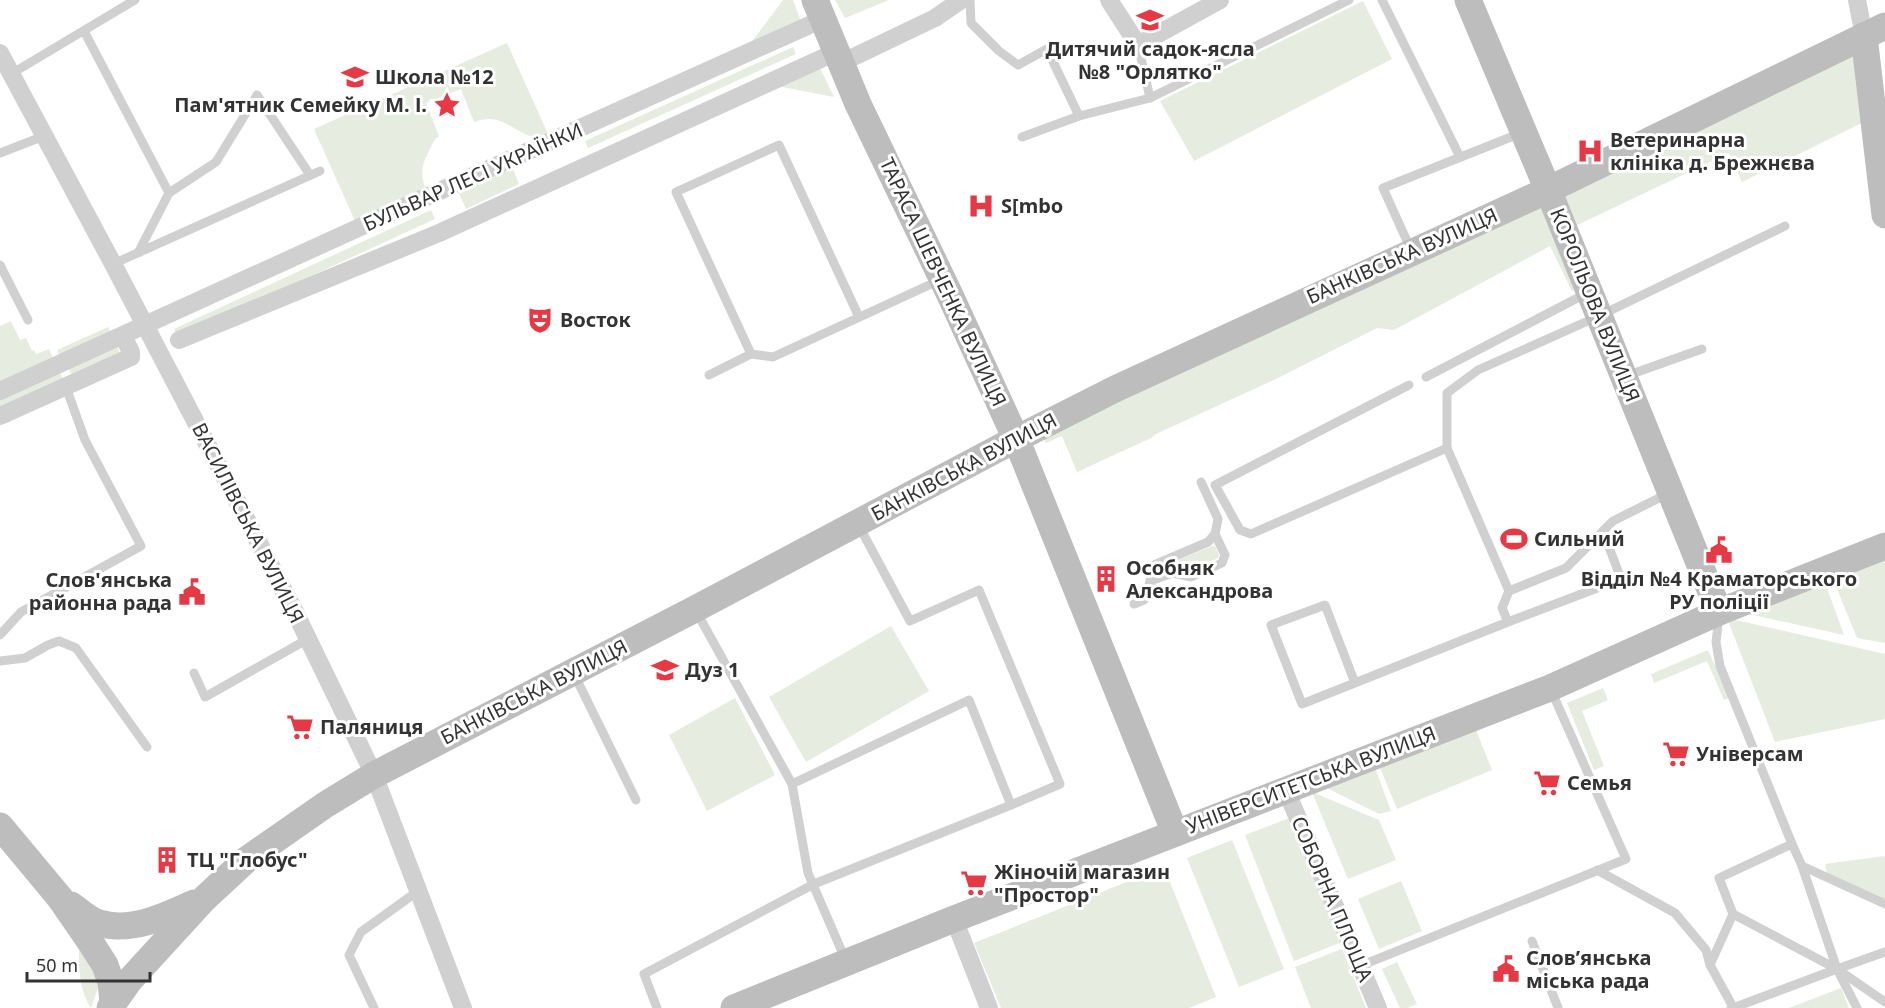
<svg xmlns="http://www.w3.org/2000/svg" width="1885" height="1008" viewBox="0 0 1885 1008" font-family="'Noto Sans',sans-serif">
	<rect width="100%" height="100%" fill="#fff"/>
	<g fill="#e6ecdf">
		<polygon points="783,0 793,0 801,22 748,47"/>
		<polygon points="835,0 889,0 845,18"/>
		<polygon points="1363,1 1392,59 1194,161 1160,101"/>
		<path d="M507 43 548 134C519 147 509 108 474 122L461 89 426 103 439 136 435 139C426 158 417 168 426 189L355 221 314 129Z"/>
		<polygon points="1858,46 1868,120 1742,182 1729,153 1571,228 1555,192"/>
		<polygon points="793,47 796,54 588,148 585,141"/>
		<polygon points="819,66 834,97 777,86"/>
		<polygon points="511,164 519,184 466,209 457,189"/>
		<polygon points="1543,199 1581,287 1572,291 1550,246 1394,330 1377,328 1278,378 1156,434 1151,438 1077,472 1062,436 1046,443 1041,434"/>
		<polygon points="431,210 435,219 178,337 174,329"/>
		<polygon points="11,321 20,340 26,338 32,351 34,350 36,354 49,349 56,365 0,390 0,326"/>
		<polygon points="108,327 113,337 62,360 57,350"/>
		<polygon points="117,346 121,356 73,378 68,367"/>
		<polygon points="59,371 64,381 0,410 0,398"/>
		<polygon points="1212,546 1215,546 1219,555 1218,558 1184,573 1181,572 1177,563 1178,560"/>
		<polygon points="1885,554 1885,643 1857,638 1831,574"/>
		<polygon points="1823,577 1844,635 1735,611"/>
		<polygon points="1727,618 1885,654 1885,719 1775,742"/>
		<polygon points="891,626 929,691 806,762 769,697"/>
		<polygon points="1708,650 1729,698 1724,700 1707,661 1654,683 1651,674"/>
		<polygon points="1603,688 1608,700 1582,711 1604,766 1594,770 1567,703"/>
		<polygon points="735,698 775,775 707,811 669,735"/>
		<polygon points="1474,725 1492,770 1397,809 1378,763"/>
		<polygon points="1374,765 1391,811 1379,814 1323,786"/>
		<polygon points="1312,792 1379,820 1396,860 1348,879"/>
		<polygon points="1292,817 1342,942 1294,961 1245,835"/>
		<polygon points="1232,840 1284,969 1239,987 1187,858"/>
		<polygon points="1885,856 1885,903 1827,875 1825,864"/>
		<polygon points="1164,867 1216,997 1189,1008 1001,1008 974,943"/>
		<polygon points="1401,881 1422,931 1379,949 1358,899"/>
		<path d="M80 939 99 985 91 1008C78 990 78 961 80 939Z"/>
		<polygon points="1342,949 1366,1008 1311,1008 1295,967"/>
		<polygon points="1397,962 1417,1004 1407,1008 1400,1008 1382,969"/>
		<polygon points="1841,988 1849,1008 1789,1008"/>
	</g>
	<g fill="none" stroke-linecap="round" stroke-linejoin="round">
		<g stroke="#d0d0d0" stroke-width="9">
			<polyline points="970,0 971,23 999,51 1018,65 1047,49 1079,116"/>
			<polyline points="1382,0 1460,157"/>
			<polyline points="84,31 169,193 138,253"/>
			<polyline points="1138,45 1150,98"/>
			<polyline points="11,74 135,0"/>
			<polyline points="1022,137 1079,116 1150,98 1349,0"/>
			<polyline points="0,153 44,136"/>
			<polyline points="169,193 216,162 257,95 310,175"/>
			<polyline points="1411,250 1383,188 1521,133"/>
			<polyline points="113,264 320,171"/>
			<polyline points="0,265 28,320"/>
			<polyline points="751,354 676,192 779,145 859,317"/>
			<polyline points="709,375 751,354 773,357 940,280"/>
			<polyline points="1626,376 1702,349"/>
			<polyline points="1426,377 1587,293"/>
			<polyline points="1409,385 1215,485 1240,530 1251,534 1447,448 1509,591 1566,568 1613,521 1669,493"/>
			<polyline points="1447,448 1447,393 1478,370 1599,316 1785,226"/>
			<polyline points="1149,585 1154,565 1208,542 1215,534"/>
			<polyline points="1134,604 1144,600 1149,586 1153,580 1173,573 1191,577 1222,563 1225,555 1215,534 1218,519 1201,482"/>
			<polyline points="696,611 792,784"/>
			<polyline points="1719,617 1716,642 1720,666 1792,844 1719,878 1733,914 1837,969 1885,1002"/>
			<polyline points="1508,622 1621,579 1603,531"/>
			<polyline points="0,635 21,612 141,546 85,440 66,387"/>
			<polyline points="0,661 25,658 48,645 59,641 76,648 147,747"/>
			<polyline points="194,673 205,697 308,639"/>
			<polyline points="574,674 636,800"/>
			<polyline points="1355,683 1325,605 1271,625 1302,704 1508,622 1502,608 1509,591"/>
			<polyline points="1792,844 1802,866 1885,904"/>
			<polyline points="1802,866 1837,969 1885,952"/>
			<polyline points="1597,870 1675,913 1706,950 1710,965 1733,1007 1731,1008"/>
			<polyline points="1532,941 1558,1008"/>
			<polyline points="846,961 808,873 792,784 969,700 1011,805 1060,784 979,590 910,621 859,526"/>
			<polyline points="1710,965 1733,914"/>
			<polyline points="1360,966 1626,859 1551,690"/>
			<polyline points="374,1008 349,955 361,932 418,891"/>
			<polyline points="657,1008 644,974 814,884 1011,805"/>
			<polyline points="1733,1008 1837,969 1857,1008"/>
		</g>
		<g stroke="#d0d0d0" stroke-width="18">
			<polyline points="1109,0 1138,45 1220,0"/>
			<polyline points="1857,0 1864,36"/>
			<polyline points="0,53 113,264 294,610 374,775 463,1008"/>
			<polyline points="841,63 935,18 961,0"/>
			<polyline points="179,340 439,233 836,52"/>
			<polyline points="0,391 424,198 823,19"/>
			<polyline points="0,416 131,357 131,352 123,336"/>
			<polyline points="1286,790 1378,1008"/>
			<polyline points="954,919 989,1008"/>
		</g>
		<g stroke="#bdbdbd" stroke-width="27">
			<polyline points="815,0 858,104 950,295 1017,441 1175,833"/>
			<polyline points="1468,0 1551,197 1719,612"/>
			<polyline points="1864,36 1885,215"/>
			<polyline points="0,826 60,898 91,943 105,965 111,982 113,1003"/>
			<path d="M71 905C80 911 89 920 99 923 131 933 166 916 194 903"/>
			<polyline points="110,1008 129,981 205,898 246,860 325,805 374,775 695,609 1016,439 1115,389 1548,190 1885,26"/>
			<polyline points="734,1008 954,919 1550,688 1719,612 1885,546"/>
		</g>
	</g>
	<defs>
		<symbol id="school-bare" viewBox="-9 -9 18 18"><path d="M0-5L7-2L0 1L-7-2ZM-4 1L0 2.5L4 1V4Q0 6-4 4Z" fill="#e63946" stroke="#fff" stroke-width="2.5" paint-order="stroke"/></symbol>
		<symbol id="sight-bare" viewBox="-9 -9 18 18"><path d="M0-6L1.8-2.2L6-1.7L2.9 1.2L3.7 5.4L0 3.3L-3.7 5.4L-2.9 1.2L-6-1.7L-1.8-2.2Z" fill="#e63946" stroke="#fff" stroke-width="2.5" paint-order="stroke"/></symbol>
		<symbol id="hospital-bare" viewBox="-9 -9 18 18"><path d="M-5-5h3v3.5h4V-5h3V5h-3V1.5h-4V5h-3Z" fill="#e63946" stroke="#fff" stroke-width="2.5" paint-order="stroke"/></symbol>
		<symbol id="theatre-bare" viewBox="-9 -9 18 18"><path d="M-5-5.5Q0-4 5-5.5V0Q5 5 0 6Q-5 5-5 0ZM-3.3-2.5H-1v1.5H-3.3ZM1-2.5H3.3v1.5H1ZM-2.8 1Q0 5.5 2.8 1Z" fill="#e63946" stroke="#fff" stroke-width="2.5" paint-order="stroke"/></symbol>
		<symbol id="stadium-bare" viewBox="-9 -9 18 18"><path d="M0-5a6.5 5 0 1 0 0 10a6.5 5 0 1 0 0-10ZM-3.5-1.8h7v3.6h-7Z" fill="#e63946" stroke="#fff" stroke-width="2.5" paint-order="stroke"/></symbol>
		<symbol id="civic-bare" viewBox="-9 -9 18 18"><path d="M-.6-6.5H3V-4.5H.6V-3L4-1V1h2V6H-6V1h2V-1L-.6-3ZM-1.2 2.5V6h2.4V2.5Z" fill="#e63946" stroke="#fff" stroke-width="2.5" paint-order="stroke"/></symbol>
		<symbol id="building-bare" viewBox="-9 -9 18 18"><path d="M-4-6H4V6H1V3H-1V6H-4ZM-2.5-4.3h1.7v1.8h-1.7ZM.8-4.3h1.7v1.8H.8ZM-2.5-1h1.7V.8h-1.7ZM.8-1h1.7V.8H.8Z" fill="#e63946" stroke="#fff" stroke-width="2.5" paint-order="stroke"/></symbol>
		<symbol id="supermarket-bare" viewBox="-9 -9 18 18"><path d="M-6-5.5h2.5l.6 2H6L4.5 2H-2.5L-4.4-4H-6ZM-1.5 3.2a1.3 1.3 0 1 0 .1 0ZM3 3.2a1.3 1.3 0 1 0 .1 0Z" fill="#e63946" stroke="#fff" stroke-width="2.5" paint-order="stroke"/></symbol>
	</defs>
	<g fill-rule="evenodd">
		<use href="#school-bare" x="1131" y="1" width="38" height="38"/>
		<use href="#school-bare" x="336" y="58" width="38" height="38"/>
		<use href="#sight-bare" x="428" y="86" width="38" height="38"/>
		<use href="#hospital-bare" x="1571" y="132" width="38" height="38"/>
		<use href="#hospital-bare" x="962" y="187" width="38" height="38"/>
		<use href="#theatre-bare" x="521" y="301" width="38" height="38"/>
		<use href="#stadium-bare" x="1495" y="520" width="38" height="38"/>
		<use href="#civic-bare" x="1700" y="531" width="38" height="38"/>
		<use href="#building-bare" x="1087" y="560" width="38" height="38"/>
		<use href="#civic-bare" x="173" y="573" width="38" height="38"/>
		<use href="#school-bare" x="646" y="651" width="38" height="38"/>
		<use href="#supermarket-bare" x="281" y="708" width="38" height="38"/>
		<use href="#supermarket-bare" x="1657" y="735" width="38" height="38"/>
		<use href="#supermarket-bare" x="1528" y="764" width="38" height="38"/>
		<use href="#building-bare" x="148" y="841" width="38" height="38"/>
		<use href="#supermarket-bare" x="955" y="864" width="38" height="38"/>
		<use href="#civic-bare" x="1487" y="950" width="38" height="38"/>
	</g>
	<g text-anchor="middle" stroke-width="6" stroke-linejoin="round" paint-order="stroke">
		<g font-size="20" font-weight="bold" fill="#333" stroke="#fff" text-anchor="start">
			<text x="1150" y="56" text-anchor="middle">Дитячий садок-ясла<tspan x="1150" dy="23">№8 "Орлятко"</tspan></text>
			<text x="375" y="84">Школа №12</text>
			<text x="427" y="112" text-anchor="end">Пам'ятник Семейку М. І.</text>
			<text x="1610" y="147">Ветеринарна<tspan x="1610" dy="23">клініка д. Брежнєва</tspan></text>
			<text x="1001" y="213">S[mbo</text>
			<text x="560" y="327">Восток</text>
			<text x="1534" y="546">Сильний</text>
			<text x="1126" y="575">Особняк<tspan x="1126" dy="23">Александрова</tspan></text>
			<text x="1719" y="586" text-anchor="middle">Вiддiл №4 Краматорського<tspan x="1719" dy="23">РУ поліції</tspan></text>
			<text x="172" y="587" text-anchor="end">Слов'янська<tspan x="172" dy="23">районна рада</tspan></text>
			<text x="685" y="677">Дуз 1</text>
			<text x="320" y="734">Паляниця</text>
			<text x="1696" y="761">Універсам</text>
			<text x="1567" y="790">Семья</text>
			<text x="187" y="867">ТЦ "Глобус"</text>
			<text x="994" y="879">Жіночій магазин<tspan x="994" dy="23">"Простор"</tspan></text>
			<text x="1526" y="965">Слов’янська<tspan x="1526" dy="23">міська рада</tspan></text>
		</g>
		<g font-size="20" fill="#333" stroke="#fff">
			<text transform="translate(473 177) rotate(-24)" y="7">БУЛЬВАР ЛЕСІ УКРАЇНКИ</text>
			<text transform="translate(1402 256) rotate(-24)" y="7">БАНКІВСЬКА ВУЛИЦЯ</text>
			<text transform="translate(943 282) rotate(65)" y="7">ТАРАСА ШЕВЧЕНКА ВУЛИЦЯ</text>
			<text transform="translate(1595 305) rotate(68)" y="7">КОРОЛЬОВА ВУЛИЦЯ</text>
			<text transform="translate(964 467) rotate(-28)" y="7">БАНКІВСЬКА ВУЛИЦЯ</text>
			<text transform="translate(248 523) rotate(63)" y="7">ВАСИЛІВСЬКА ВУЛИЦЯ</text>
			<text transform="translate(534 692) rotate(-27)" y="7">БАНКІВСЬКА ВУЛИЦЯ</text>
			<text transform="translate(1311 780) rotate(-21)" y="7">УНІВЕРСИТЕТСЬКА ВУЛИЦЯ</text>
			<text transform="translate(1332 899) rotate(67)" y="7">СОБОРНА ПЛОЩА</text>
		</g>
	</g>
	<path d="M27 972v9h123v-9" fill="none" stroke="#333333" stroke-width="3"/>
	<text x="36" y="972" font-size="18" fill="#333333" stroke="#ffffff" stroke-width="4.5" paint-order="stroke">50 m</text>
</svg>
